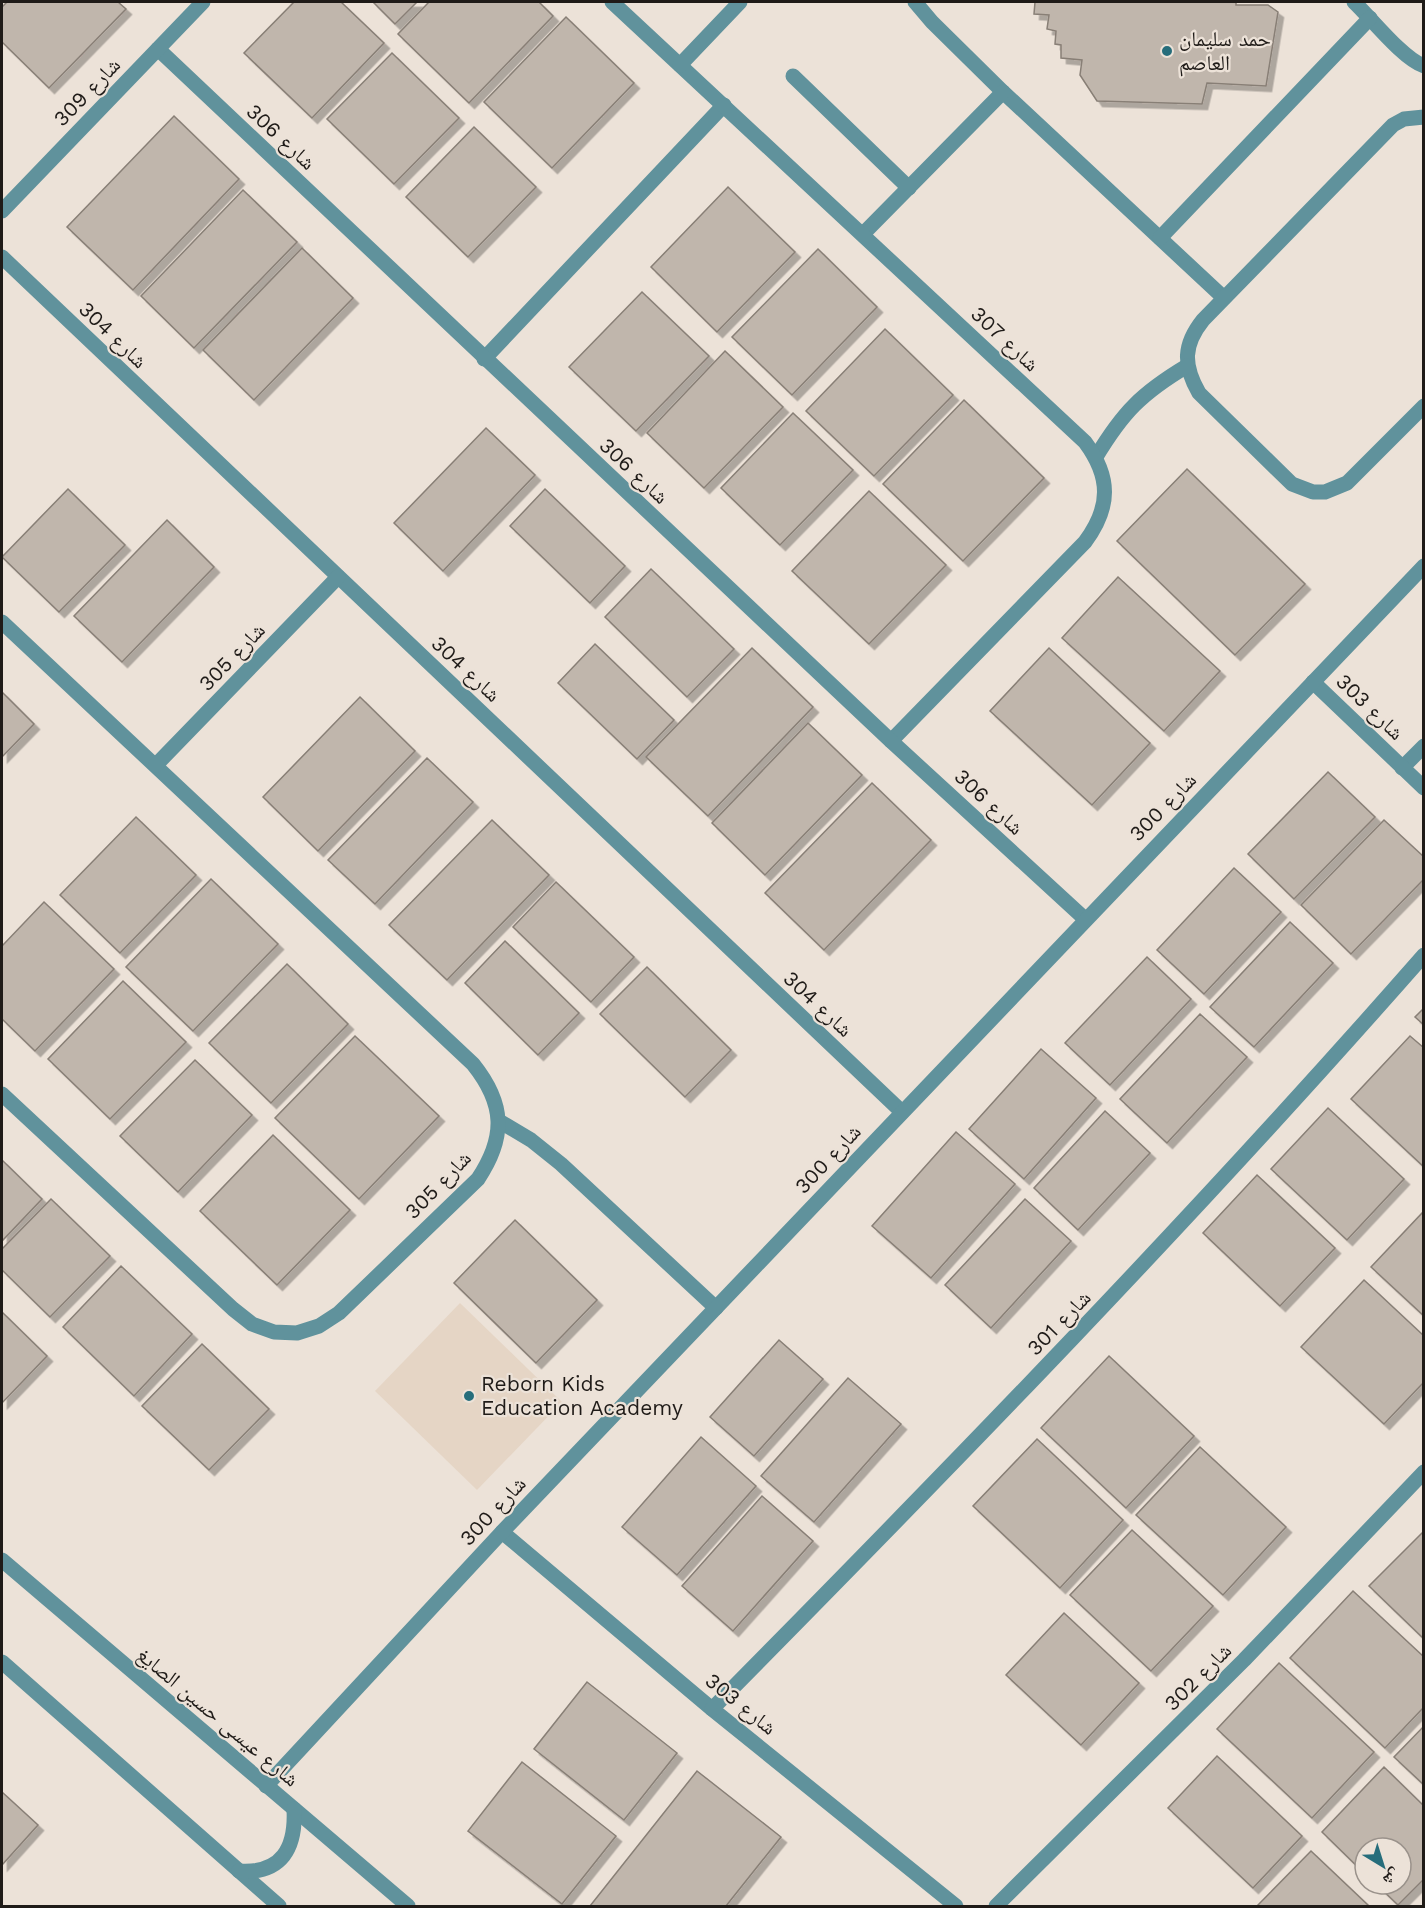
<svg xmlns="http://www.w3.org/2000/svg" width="1425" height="1908" viewBox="0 0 1425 1908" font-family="'Work Sans','Noto Naskh Arabic',sans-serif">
	<defs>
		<filter id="shadow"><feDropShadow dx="5.5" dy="5.5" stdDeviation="0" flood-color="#0004"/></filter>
	</defs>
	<rect width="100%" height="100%" fill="#ece2d8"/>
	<polygon fill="#e5d5c5" points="460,1303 562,1402 477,1490 375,1391"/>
	<g fill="#c0b6ac" stroke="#887f76" stroke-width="1.5" filter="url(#shadow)">
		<polygon points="7,2 118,2 126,9 49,88 2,42 2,7"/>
		<polygon points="294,2 341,2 384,43 312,118 244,53"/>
		<polygon points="373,2 417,2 395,24"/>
		<polygon points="429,2 539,2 553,16 469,103 398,34"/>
		<polygon points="1035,2 1236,2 1236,5 1268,5 1278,12 1266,86 1207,83 1202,104 1097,101 1080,75 1082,60 1061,58 1061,45 1055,44 1056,31 1047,29 1049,15 1034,14"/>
		<polygon points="566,17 634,83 552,168 484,102"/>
		<polygon points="392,53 459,118 394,184 327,119"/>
		<polygon points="174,116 239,179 133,290 67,227"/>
		<polygon points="474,127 536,187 468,257 406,197"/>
		<polygon points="728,187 795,252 717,332 651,267"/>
		<polygon points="243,190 297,242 194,348 141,296"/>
		<polygon points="302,248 353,298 254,400 203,350"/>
		<polygon points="818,249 877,307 792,395 732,337"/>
		<polygon points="642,292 709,356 636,431 569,367"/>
		<polygon points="885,329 953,395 874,476 806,411"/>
		<polygon points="725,351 783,407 704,488 647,433"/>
		<polygon points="964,400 1044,478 963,561 883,484"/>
		<polygon points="793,413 853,470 780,545 721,488"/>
		<polygon points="486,428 535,475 443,571 394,523"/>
		<polygon points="1187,469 1305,584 1235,655 1117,541"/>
		<polygon points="68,489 125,545 59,612 2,557"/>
		<polygon points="545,489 625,566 590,603 510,526"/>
		<polygon points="869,491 946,565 869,644 792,571"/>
		<polygon points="167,520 214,567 122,662 74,616"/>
		<polygon points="651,569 734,649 687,697 605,617"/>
		<polygon points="1118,577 1220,671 1164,731 1062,638"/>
		<polygon points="595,644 674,720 637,759 558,683"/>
		<polygon points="752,648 813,707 708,816 646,757"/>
		<polygon points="1049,648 1150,743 1092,805 990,711"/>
		<polygon points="2,692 34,724 2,757"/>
		<polygon points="360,697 415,751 318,851 263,797"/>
		<polygon points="808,723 862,775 765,875 712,823"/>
		<polygon points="427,758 473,802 375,904 328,860"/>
		<polygon points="1328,772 1375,817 1294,899 1248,854"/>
		<polygon points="872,783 931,840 824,950 765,893"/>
		<polygon points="136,817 196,875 120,953 60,895"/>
		<polygon points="492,820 549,875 447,980 389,925"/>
		<polygon points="1384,820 1424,857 1424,879 1351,954 1301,905"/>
		<polygon points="1234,868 1281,912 1204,994 1157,950"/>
		<polygon points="211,879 278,944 193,1031 126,967"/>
		<polygon points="556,882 634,957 591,1002 513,927"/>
		<polygon points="44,902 114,969 35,1051 2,1019 2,946"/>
		<polygon points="1290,922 1333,963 1254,1047 1210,1007"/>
		<polygon points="505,941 579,1013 538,1055 465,983"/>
		<polygon points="1147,957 1191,999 1110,1085 1065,1043"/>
		<polygon points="287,964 348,1024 271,1103 209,1043"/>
		<polygon points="647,967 731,1050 685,1097 600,1014"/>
		<polygon points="123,981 186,1042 110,1119 48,1059"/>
		<polygon points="1424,1008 1424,1025 1415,1017"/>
		<polygon points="1200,1014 1247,1057 1167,1143 1120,1099"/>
		<polygon points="355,1036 439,1116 359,1199 275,1118"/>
		<polygon points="1410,1036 1424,1048 1424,1167 1351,1099"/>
		<polygon points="1041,1049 1096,1098 1024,1179 969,1129"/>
		<polygon points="195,1060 252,1115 178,1192 120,1136"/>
		<polygon points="1328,1108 1404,1179 1347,1240 1271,1169"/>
		<polygon points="1105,1111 1150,1153 1078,1230 1034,1188"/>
		<polygon points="956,1132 1015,1184 931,1278 872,1226"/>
		<polygon points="273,1135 350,1210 277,1285 200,1211"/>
		<polygon points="2,1160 42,1199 2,1241"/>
		<polygon points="1257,1175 1335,1248 1280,1306 1203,1233"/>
		<polygon points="51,1199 110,1256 50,1317 2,1270 2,1249"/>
		<polygon points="1025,1199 1071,1241 991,1328 945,1285"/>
		<polygon points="1424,1211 1424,1316 1371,1267"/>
		<polygon points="515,1220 597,1300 536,1363 454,1283"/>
		<polygon points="121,1266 192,1334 134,1396 63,1327"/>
		<polygon points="1364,1280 1424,1336 1424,1382 1384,1424 1301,1347"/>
		<polygon points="2,1312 47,1356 2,1403"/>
		<polygon points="779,1340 823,1379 754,1456 710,1417"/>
		<polygon points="202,1344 269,1409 209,1470 142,1406"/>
		<polygon points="1109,1356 1194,1436 1126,1508 1041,1428"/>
		<polygon points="848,1378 901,1424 814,1522 761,1476"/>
		<polygon points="701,1437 756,1486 677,1575 622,1527"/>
		<polygon points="1037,1439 1123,1520 1060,1588 973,1506"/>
		<polygon points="1200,1447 1286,1527 1223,1595 1136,1515"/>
		<polygon points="762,1496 813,1541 733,1631 682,1586"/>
		<polygon points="1132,1530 1213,1606 1151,1671 1070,1595"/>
		<polygon points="1424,1531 1424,1639 1369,1586"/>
		<polygon points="1353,1591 1424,1657 1424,1707 1385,1748 1290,1658"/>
		<polygon points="1064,1613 1139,1683 1081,1745 1006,1675"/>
		<polygon points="1279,1663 1374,1752 1312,1818 1217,1729"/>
		<polygon points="587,1682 677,1753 624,1820 534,1749"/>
		<polygon points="1424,1726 1424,1785 1394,1757"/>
		<polygon points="1217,1756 1302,1836 1253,1888 1168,1808"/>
		<polygon points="522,1762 616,1836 562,1904 468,1831"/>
		<polygon points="1384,1767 1424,1806 1424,1879 1398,1905 1376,1884 1401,1884 1401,1848 1365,1848 1365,1874 1322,1832"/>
		<polygon points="697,1771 781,1837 726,1906 590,1906"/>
		<polygon points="2,1792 38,1825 2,1865"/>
		<polygon points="1311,1851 1369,1906 1257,1906"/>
	</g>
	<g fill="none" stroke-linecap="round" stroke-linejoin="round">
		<g stroke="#60929c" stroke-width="15">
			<polyline points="915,2 932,22 1003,92 1224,298"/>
			<path d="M1354 2C1371 18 1403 59 1424 66"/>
			<polyline points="793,76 909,188"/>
			<path d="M1424 117 1404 119 1393 125 1203 320C1183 345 1183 365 1199 393L1292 484 1313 492H1325L1347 483 1424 406"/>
			<polyline points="863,234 1003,92"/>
			<polyline points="1160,238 1370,18"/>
			<polyline points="484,359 724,105"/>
			<path d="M1096 457C1123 412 1142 393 1187 366"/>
			<polyline points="1402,768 1424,746"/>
			<polyline points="499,1121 531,1140 561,1164 716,1308"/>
		</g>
		<g stroke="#60929c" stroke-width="15">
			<path d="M612 2 1085 442C1111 477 1111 507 1085 542L891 741"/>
			<polyline points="158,49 891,741 1085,919"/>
			<polyline points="680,65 740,2"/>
			<polyline points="2,211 203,2"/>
			<polyline points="2,257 902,1112"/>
			<path d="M2 622 473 1064C505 1104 506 1137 478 1179L339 1313 319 1326 297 1333 274 1332 252 1324 233 1309 2 1094"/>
			<polyline points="1313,682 1424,788"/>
			<polyline points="156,765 338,577"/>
			<polyline points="502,1532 712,1709 956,1906"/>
			<path d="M712 1709C955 1463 1196 1215 1424 955"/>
			<polyline points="266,1786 502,1532 1424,566"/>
			<polyline points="996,1906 1244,1660 1424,1472"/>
		</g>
		<g stroke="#60929c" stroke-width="15">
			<polyline points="2,1560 408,1906"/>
			<polyline points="2,1662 279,1906"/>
			<path d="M239 1871C282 1874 296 1848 294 1809"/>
		</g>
	</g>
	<g fill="#266d7b" stroke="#ece2d8" stroke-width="2">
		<circle cx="1167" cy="51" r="6"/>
		<circle cx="469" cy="1396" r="6"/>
	</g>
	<g text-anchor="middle" stroke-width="4.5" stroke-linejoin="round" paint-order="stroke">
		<g font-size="21" fill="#1f1b18" stroke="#ece2d8" text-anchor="start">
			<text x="1179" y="46">حمد سليمان<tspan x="1179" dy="24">العاصم</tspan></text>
			<text x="481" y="1391">Reborn Kids<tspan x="481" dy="24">Education Academy</tspan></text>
		</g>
		<g font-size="21" fill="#1f1b18" stroke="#ece2d8">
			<text transform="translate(87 92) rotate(-46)" y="7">شارع 309</text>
			<text transform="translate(281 137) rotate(43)" y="7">شارع 306</text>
			<text transform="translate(113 335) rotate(44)" y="7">شارع 304</text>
			<text transform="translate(1005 339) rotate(43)" y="7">شارع 307</text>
			<text transform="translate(634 471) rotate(43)" y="7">شارع 306</text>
			<text transform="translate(232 657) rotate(-46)" y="7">شارع 305</text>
			<text transform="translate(466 669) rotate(43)" y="7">شارع 304</text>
			<text transform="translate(1370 707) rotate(44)" y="7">شارع 303</text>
			<text transform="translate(989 802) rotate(43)" y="7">شارع 306</text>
			<text transform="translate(1163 807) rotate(-46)" y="7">شارع 300</text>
			<text transform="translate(818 1004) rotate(43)" y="7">شارع 304</text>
			<text transform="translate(828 1159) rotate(-47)" y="7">شارع 300</text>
			<text transform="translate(438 1185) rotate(-46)" y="7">شارع 305</text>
			<text transform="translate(1059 1323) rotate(-46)" y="7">شارع 301</text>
			<text transform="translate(493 1511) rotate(-47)" y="7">شارع 300</text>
			<text transform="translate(1198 1677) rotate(-45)" y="7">شارع 302</text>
			<text transform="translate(741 1704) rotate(39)" y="7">شارع 303</text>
			<text transform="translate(218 1717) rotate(40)" y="7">شارع عيسى حسين الصايغ</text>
		</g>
	</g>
	<rect width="1425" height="1908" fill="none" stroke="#1f1b18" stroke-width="6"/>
	<g transform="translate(1383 1866) rotate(142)"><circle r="28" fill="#ece2d8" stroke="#9a928b" stroke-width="1.5"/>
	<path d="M0-4.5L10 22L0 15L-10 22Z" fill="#266d7b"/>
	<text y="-9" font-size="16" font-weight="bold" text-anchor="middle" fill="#1f1b18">ش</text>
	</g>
</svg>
